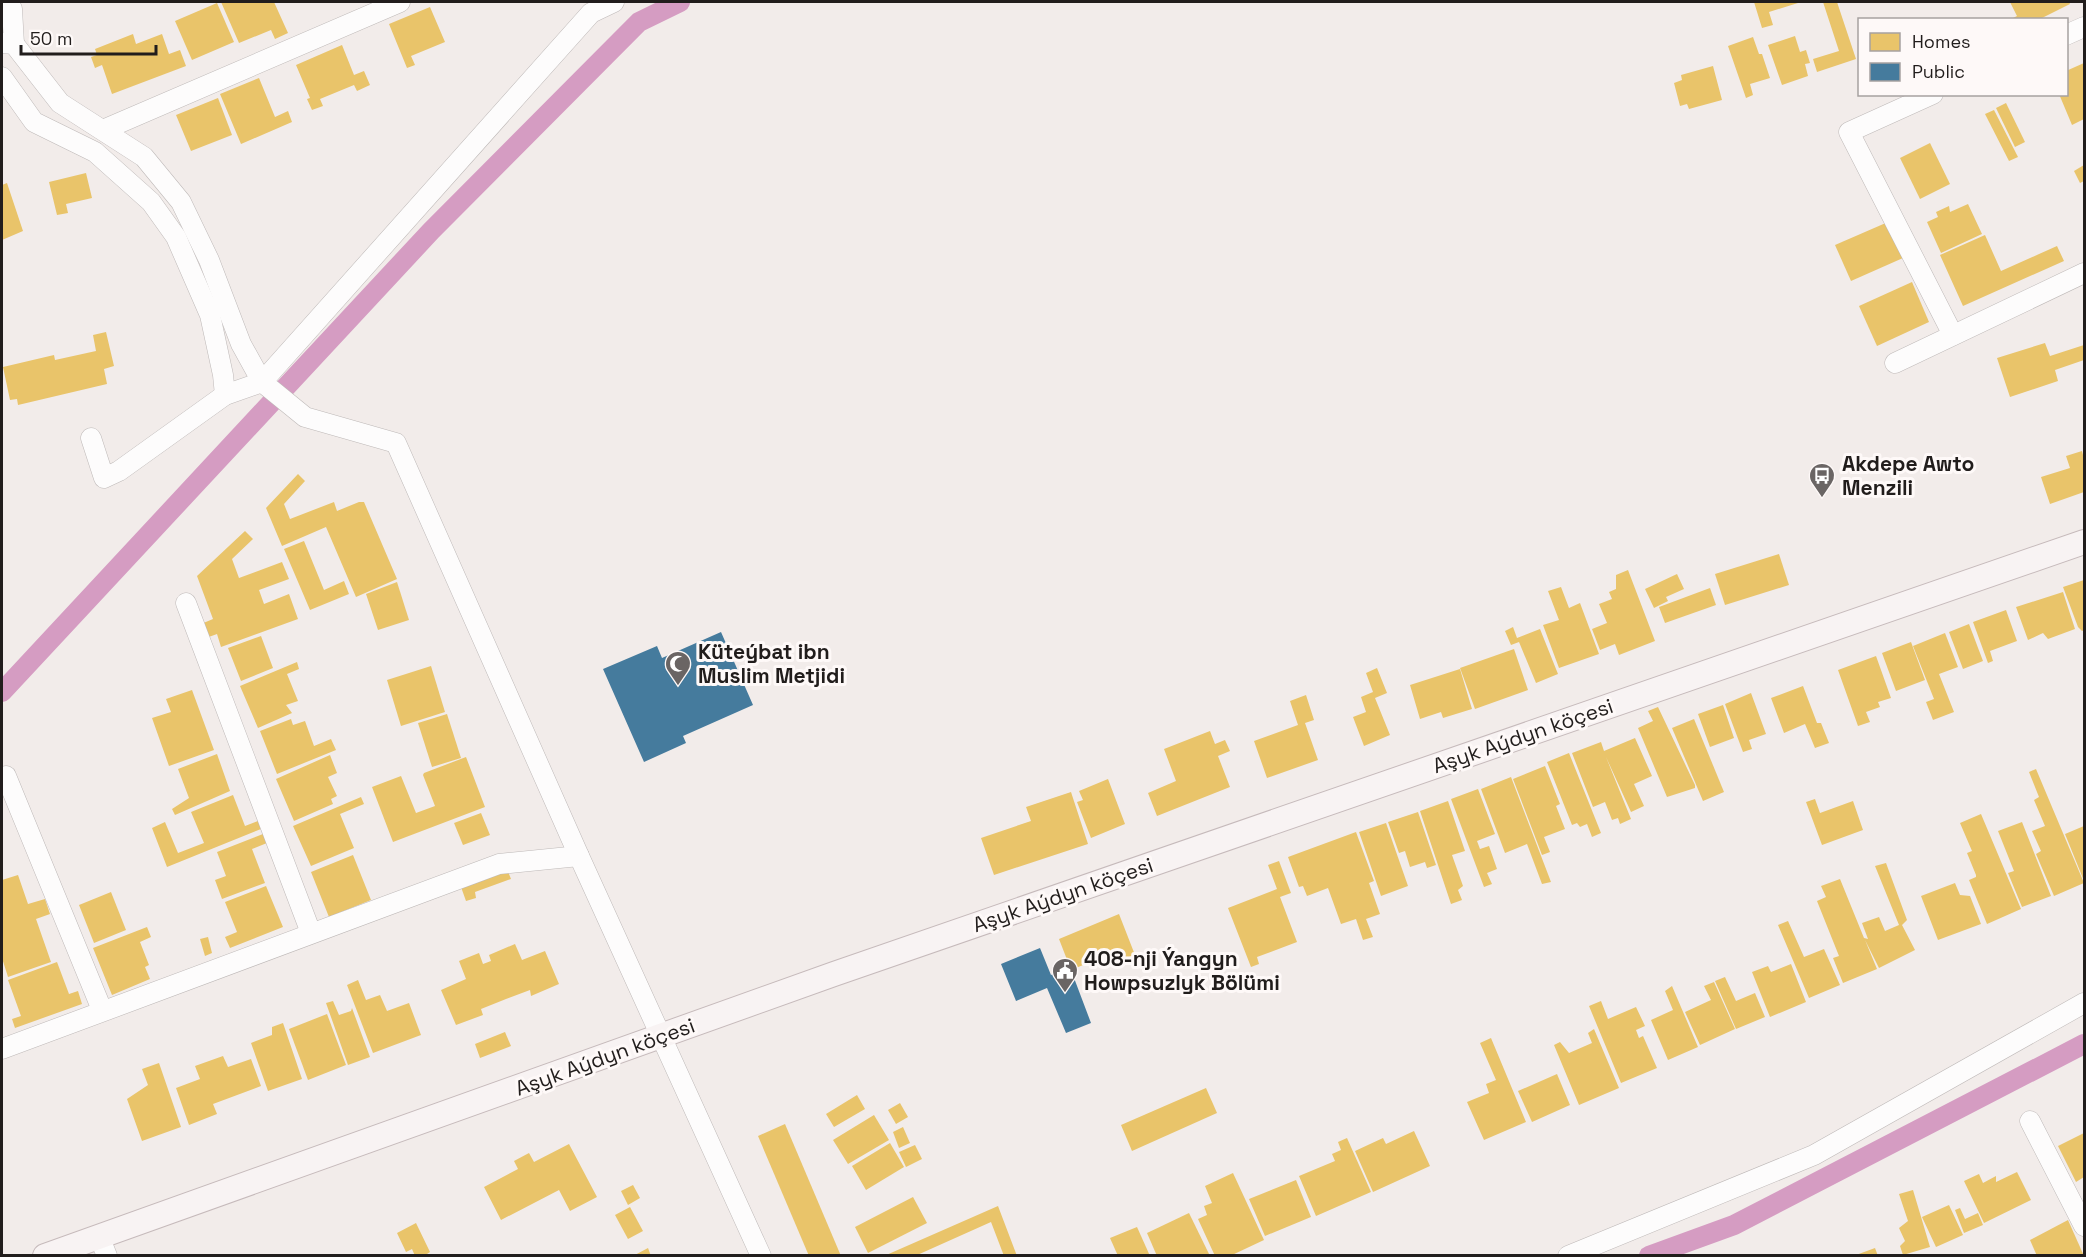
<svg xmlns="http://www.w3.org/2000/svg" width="2086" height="1257" viewBox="0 0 2086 1257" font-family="'Space Grotesk',sans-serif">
	<rect width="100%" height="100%" fill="#f2ecea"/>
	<g fill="#e9c46a">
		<polygon points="221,2 274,2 288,33 275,39 271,30 239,43"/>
		<polygon points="1754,2 1798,2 1798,3 1769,12 1773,25 1762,28"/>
		<polygon points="1823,2 1837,2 1856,59 1817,72 1813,59 1839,51"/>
		<polygon points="2010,2 2069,2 2070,4 2038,20 2009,20 2017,16"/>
		<polygon points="217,3 234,42 192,60 175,21"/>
		<polygon points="430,7 445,42 411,56 415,65 407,68 389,24"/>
		<polygon points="133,34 136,44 162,34 169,54 180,50 186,66 112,94 102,65 95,68 91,57 97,55 95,49"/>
		<polygon points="1795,36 1800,52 1806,50 1810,63 1805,64 1808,76 1782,85 1768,45"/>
		<polygon points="1753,37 1759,54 1762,54 1770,78 1750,84 1753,95 1746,98 1728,46"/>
		<polygon points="342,45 354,75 364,71 370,85 357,91 354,85 320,99 323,106 312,110 307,99 310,98 296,65"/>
		<polygon points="2084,63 2084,119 2072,125 2059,94 2066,94 2066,71"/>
		<polygon points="1713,66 1722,100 1689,109 1687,104 1680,106 1674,83 1682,80 1681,75"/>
		<polygon points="259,78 275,117 288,111 292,122 241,144 220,94"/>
		<polygon points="218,98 232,135 191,151 176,115"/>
		<polygon points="2006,103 2025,142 2015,147 1996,108"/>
		<polygon points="1994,110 2018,157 2009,161 1985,114"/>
		<polygon points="1930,143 1950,184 1920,199 1900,158"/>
		<polygon points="2084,165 2084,181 2080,183 2074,171"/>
		<polygon points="86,173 92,198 66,204 68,213 57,215 49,182"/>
		<polygon points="7,183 23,231 2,240 2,185"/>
		<polygon points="1968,204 1982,234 1941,253 1927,222 1938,217 1936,212 1949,206 1950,212"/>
		<polygon points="1888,222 1903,258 1851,281 1835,245"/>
		<polygon points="1985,235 2001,271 2057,246 2064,261 1963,306 1940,255"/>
		<polygon points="1912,282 1929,322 1877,346 1859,306"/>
		<polygon points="106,332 114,366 104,369 107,384 18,405 17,399 10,400 3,367 54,355 55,360 96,351 93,335"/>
		<polygon points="2045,343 2050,356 2084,345 2084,360 2055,370 2058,381 2010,397 1997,358"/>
		<polygon points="2082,451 2084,459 2084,492 2050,504 2041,477 2070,468 2066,456"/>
		<polygon points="298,474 305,481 284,504 290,519 334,502 337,511 359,502 364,502 397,579 356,597 326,527 282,546 266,508"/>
		<polygon points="245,531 253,539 232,559 239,578 282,562 289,579 259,590 264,604 289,594 298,619 221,647 217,634 206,638 201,624 213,619 197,576"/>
		<polygon points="304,541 324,590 344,581 349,594 310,610 284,549"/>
		<polygon points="1779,554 1789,585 1725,605 1715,574"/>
		<polygon points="1628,570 1655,641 1619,655 1615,644 1600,650 1592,629 1607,623 1599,604 1612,599 1609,592 1616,589 1616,575"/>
		<polygon points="1677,574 1684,589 1666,597 1668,601 1654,608 1645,589"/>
		<polygon points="2084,580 2084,630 2082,631 2078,627 2063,587"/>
		<polygon points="397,582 409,620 378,630 366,594"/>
		<polygon points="1561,587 1569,608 1580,603 1599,654 1559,668 1543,625 1559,620 1548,591"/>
		<polygon points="1710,588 1716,605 1665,623 1659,607"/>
		<polygon points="2063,592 2075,629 2048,639 2043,633 2028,640 2016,607"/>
		<polygon points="2006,610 2017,641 1990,651 1993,661 1988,663 1973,622"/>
		<polygon points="1969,624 1983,661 1963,669 1949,632"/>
		<polygon points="1513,627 1517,638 1540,629 1558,674 1536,683 1519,642 1511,645 1505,631"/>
		<polygon points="1945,633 1958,667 1939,674 1954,712 1933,720 1926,702 1934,699 1913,646"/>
		<polygon points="261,636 273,668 241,681 228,648"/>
		<polygon points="1911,642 1925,680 1896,691 1882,653"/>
		<polygon points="1514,649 1528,690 1475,709 1460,668"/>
		<polygon points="1876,656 1891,698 1878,702 1880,707 1866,712 1870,722 1858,726 1838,670"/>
		<polygon points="297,662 299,669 287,674 298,701 286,705 292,713 258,728 240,686"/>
		<polygon points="431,666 445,712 401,726 387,680"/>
		<polygon points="1377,668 1387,693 1375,698 1390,735 1364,746 1353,717 1366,712 1361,697 1373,692 1366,673"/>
		<polygon points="1460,669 1472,709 1443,718 1441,712 1420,719 1410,685"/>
		<polygon points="1803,686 1817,723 1821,723 1829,743 1815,748 1805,724 1784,733 1771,698"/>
		<polygon points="192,690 214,750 169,766 152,718 171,712 166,699"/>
		<polygon points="1751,693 1766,734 1749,740 1752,749 1743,752 1725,704"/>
		<polygon points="1306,695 1314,720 1305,723 1318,760 1267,778 1254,741 1298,725 1290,701"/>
		<polygon points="1723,705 1734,738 1710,747 1698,714"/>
		<polygon points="1658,707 1695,785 1695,788 1667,797 1638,728 1653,721 1648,711"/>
		<polygon points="447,714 461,758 432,767 418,723"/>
		<polygon points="291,719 293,725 305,721 314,746 331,739 336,750 277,774 260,731"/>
		<polygon points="1694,719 1724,792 1703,801 1672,728"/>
		<polygon points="1210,731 1215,744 1225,740 1230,751 1218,756 1230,787 1157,816 1148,793 1176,781 1164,749"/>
		<polygon points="1635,738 1652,776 1634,784 1644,806 1631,812 1606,757 1631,819 1620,824 1618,818 1612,820 1605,802 1593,807 1572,753 1601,742 1604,751"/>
		<polygon points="1569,753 1601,833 1592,837 1587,824 1580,827 1577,823 1572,825 1547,762"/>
		<polygon points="217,754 230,791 175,815 172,809 189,798 178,769"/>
		<polygon points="330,755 337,773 328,777 337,796 331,799 333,804 294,821 276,779"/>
		<polygon points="466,757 485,807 393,842 372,787 401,776 416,813 435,806 423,775 424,773"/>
		<polygon points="1545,766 1560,804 1556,806 1565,829 1544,837 1550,852 1542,855 1513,779"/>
		<polygon points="2036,769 2084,883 2054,896 2036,854 2041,851 2032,831 2045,826 2034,800 2039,797 2029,772"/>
		<polygon points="1511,777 1551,882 1542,884 1527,844 1505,853 1481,789"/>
		<polygon points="1108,779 1125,824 1091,838 1077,802 1083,800 1079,791"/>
		<polygon points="1478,789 1495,834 1477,841 1480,849 1489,846 1497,869 1487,873 1492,884 1484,887 1451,799"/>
		<polygon points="1071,792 1088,844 994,875 981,838 1031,821 1026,807"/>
		<polygon points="233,795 245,826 258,821 261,829 167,867 152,828 165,822 178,853 204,843 191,812"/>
		<polygon points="361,797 364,804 340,814 354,848 311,866 293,826"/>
		<polygon points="1815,799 1820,813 1853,801 1863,830 1822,845 1806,802"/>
		<polygon points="1448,801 1465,851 1452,855 1463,886 1458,890 1462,900 1451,904 1420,811"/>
		<polygon points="1418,812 1436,865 1427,868 1425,862 1410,867 1405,851 1399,853 1388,822"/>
		<polygon points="481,813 490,835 463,845 454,823"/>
		<polygon points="1981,814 2021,909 1987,924 1969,880 1976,877 1976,875 1967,853 1972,851 1960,823"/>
		<polygon points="2022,822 2051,896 2022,907 2008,873 2014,871 1998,831"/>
		<polygon points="1386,823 1408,886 1381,896 1359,832"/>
		<polygon points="2084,826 2084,881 2065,834"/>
		<polygon points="1356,832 1374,881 1369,883 1380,914 1366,919 1373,937 1363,940 1356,919 1341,924 1328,888 1307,896 1303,886 1299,887 1288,857"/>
		<polygon points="263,834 267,843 252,849 265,883 222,899 215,880 226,876 217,852"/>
		<polygon points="353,855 371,900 329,917 311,872"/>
		<polygon points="1279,861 1291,893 1280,897 1297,942 1257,957 1259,964 1251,967 1228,908 1277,889 1268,865"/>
		<polygon points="1886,863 1907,920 1902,925 1915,950 1879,968 1865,940 1877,969 1843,983 1833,958 1839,956 1817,901 1826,897 1821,886 1840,879 1864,938 1868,939 1862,923 1879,917 1885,931 1899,925 1875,866"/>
		<polygon points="507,869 511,879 475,892 476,898 466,901 461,887"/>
		<polygon points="18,875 28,904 45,899 50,914 36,919 51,962 8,977 2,958 2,880"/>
		<polygon points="1955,883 1960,895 1970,896 1981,924 1938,940 1921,896"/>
		<polygon points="266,886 283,927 230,948 225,937 237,932 225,902"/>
		<polygon points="111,892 126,930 94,943 79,905"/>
		<polygon points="1119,914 1135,955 1126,958 1122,949 1071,970 1059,939"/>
		<polygon points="1788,921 1804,957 1824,949 1840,985 1809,998 1778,925"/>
		<polygon points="147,927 151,937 140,942 149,965 145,967 150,979 112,995 93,948"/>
		<polygon points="208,937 212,953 205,956 200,939"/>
		<polygon points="515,944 522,960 545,951 559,984 531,996 530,990 506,999 481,1009 483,1015 456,1025 441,990 466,979 459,961 479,953 483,964 491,961 489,955"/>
		<polygon points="57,962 69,994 78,991 82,1004 15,1028 12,1019 21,1016 8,980"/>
		<polygon points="1791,964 1806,1002 1770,1017 1752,972 1768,966 1771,972"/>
		<polygon points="1725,977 1736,1001 1755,993 1765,1017 1736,1029 1715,981"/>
		<polygon points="358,980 366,1000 380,995 387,1011 409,1003 421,1035 373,1053 347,985"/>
		<polygon points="1714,982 1735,1029 1700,1045 1685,1012 1711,1000 1704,986"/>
		<polygon points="1672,986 1698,1047 1668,1060 1651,1020 1673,1010 1665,991"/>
		<polygon points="333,1001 339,1015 351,1011 352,1008 370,1057 348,1065 326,1003"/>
		<polygon points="1601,1001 1608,1019 1636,1007 1645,1026 1636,1030 1639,1038 1643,1036 1657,1068 1621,1083 1589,1006"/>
		<polygon points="327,1014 346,1065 308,1080 289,1029"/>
		<polygon points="283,1023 302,1079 268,1091 251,1043 272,1035 272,1027"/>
		<polygon points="1594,1029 1619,1088 1579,1105 1554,1045 1560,1042 1569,1053 1592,1043 1588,1033"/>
		<polygon points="505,1032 511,1046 480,1058 475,1044"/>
		<polygon points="1491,1038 1526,1122 1484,1140 1467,1102 1489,1093 1486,1084 1496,1080 1480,1043"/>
		<polygon points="223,1056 228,1067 251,1059 261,1086 213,1104 217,1114 189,1125 176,1088 200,1079 195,1066"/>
		<polygon points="159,1063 181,1127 142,1141 127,1099 148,1085 142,1069"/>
		<polygon points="1557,1074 1570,1105 1532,1122 1518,1091"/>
		<polygon points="1206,1088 1217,1113 1132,1151 1121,1125"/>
		<polygon points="857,1095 865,1109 834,1127 826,1114"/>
		<polygon points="900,1103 908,1117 896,1124 888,1110"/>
		<polygon points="874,1115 889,1140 848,1164 833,1140"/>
		<polygon points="785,1124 841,1256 809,1256 758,1136"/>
		<polygon points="903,1127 910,1143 899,1148 893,1132"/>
		<polygon points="1414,1131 1430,1166 1373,1192 1355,1151 1383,1138 1386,1144"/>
		<polygon points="2084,1133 2084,1177 2076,1182 2058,1146"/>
		<polygon points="1347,1138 1371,1192 1316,1216 1299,1176 1335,1161 1332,1154 1341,1150 1338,1142"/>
		<polygon points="890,1143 904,1167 866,1190 852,1166"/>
		<polygon points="569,1144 597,1197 570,1211 559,1190 501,1220 484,1187 518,1169 514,1161 529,1153 534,1162"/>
		<polygon points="915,1145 922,1159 906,1167 899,1152"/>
		<polygon points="2017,1172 2031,1200 1984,1223 1964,1181 1979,1174 1983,1183 1996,1176 1996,1182"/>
		<polygon points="1233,1173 1264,1240 1230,1256 1215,1256 1198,1219 1207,1215 1204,1206 1212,1203 1205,1186"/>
		<polygon points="1296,1180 1311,1217 1265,1236 1249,1199"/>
		<polygon points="633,1185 640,1198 628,1205 621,1191"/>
		<polygon points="1913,1190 1930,1247 1903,1255 1900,1246 1905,1241 1899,1228 1908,1221 1899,1194"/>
		<polygon points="913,1197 927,1223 868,1253 855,1227"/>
		<polygon points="1949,1205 1963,1235 1936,1247 1922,1217"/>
		<polygon points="998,1206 1017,1256 1004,1256 991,1222 915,1256 884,1256"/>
		<polygon points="630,1207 643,1231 628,1239 615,1215"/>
		<polygon points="1960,1208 1965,1219 1978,1213 1983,1225 1964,1233 1955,1210"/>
		<polygon points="1189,1213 1210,1256 1157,1256 1147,1233"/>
		<polygon points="2068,1220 2084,1256 2037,1256 2030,1240"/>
		<polygon points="416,1223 430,1252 424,1256 415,1256 412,1249 406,1252 397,1233"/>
		<polygon points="1137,1227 1150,1256 1118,1256 1110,1238"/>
		<polygon points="648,1248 651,1256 633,1256"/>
		<polygon points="1875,1248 1878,1256 1856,1256 1856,1255"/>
	</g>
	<g fill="#457b9d">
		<polygon points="721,632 753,705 683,736 686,743 644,762 603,669 657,646 662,658"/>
		<polygon points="1040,948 1051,975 1068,968 1071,970 1091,1023 1066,1033 1047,988 1016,1001 1001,964"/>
	</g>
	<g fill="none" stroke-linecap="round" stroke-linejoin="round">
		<g stroke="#d59cc2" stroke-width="20">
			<polyline points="2,692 431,231 639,22 680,2"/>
			<polyline points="1649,1256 1734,1225 2084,1044"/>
		</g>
		<defs>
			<g id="minor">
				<polyline points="8,2 12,9 14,44"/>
				<polyline points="2066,35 2084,27"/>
				<polyline points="2,43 14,44 60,103 144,157 181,202 209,260 241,344 262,382 305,417 396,443 579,856 761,1256"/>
				<polyline points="2,77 34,122 95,152 151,202 176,237 210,315 223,375 225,395"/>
				<polyline points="1933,94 1849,132 1953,335"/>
				<polyline points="103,130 400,2"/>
				<polyline points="1895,363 2084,273"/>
				<polyline points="91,438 104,478 119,471 225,395 262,382 591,13 614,2"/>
				<polyline points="186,603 311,933"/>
				<polyline points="6,776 102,1010"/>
				<polyline points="2,1049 499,864 579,856"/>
				<polyline points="2030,1121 2084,1226"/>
				<polyline points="99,1236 107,1256"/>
				<polyline points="1568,1256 1814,1155 2084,1003"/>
			</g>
			<polyline id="major" points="45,1256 834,974 2084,542"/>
		</defs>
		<use href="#minor" stroke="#beb9b8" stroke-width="21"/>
		<use href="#major" stroke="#c6babb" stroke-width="26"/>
		<use href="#minor" stroke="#fdfcfc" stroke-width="20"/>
		<use href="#major" stroke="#f8f3f3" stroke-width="24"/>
	</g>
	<defs>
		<symbol id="bus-pin" viewBox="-11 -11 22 30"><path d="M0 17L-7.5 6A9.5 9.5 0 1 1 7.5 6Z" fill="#6a6564" stroke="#fef9f8"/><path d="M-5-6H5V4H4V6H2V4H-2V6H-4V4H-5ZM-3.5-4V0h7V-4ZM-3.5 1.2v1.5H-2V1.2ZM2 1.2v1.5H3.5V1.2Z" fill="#fff"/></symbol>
		<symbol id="mosque-pin" viewBox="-11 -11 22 30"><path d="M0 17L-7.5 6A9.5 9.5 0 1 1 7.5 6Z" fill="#6a6564" stroke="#fef9f8"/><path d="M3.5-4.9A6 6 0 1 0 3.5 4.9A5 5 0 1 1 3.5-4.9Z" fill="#fff"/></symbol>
		<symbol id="civic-pin" viewBox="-11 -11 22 30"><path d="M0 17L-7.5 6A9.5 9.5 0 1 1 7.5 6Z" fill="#6a6564" stroke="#fef9f8"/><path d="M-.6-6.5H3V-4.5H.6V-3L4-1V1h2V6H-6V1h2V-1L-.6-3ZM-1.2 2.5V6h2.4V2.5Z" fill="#fff"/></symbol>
	</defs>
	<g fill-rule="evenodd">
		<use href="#bus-pin" x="1807" y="461" width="30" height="40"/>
		<use href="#mosque-pin" x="663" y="649" width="30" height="40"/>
		<use href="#civic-pin" x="1050" y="956" width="30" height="40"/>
	</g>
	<g text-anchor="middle" stroke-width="6" stroke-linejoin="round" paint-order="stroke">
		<g font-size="21" font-weight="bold" fill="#211d1c" stroke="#fef9f8" text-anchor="start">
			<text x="1842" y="471">Akdepe Awto<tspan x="1842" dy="24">Menzili</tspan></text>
			<text x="698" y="659">Küteýbat ibn<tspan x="698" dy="24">Muslim Metjidi</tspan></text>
			<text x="1084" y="966">408-nji Ýangyn<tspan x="1084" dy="24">Howpsuzlyk Bölümi</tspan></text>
		</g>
		<g font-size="21" fill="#211d1c" stroke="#fef9f8">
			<text transform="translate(1523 736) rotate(-19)" y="7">Aşyk Aýdyn köçesi</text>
			<text transform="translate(1063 895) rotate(-19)" y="7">Aşyk Aýdyn köçesi</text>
			<text transform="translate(605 1057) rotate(-20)" y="7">Aşyk Aýdyn köçesi</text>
		</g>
	</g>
	<rect width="2086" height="1257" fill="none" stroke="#211d1c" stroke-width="6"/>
	<rect x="1858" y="18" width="210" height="78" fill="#fef9f8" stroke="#a6a1a0" stroke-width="1.5"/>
	<rect x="1870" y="33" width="30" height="18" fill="#e9c46a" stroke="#a6a1a0" stroke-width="1.5"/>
	<text x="1912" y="48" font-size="18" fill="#211d1c">Homes</text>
	<rect x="1870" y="63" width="30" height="18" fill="#457b9d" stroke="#a6a1a0" stroke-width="1.5"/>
	<text x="1912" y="78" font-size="18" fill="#211d1c">Public</text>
	<path d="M21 45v9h135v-9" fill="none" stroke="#211d1c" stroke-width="3"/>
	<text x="30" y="45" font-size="18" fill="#211d1c" stroke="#fef9f8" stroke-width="4.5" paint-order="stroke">50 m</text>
</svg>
